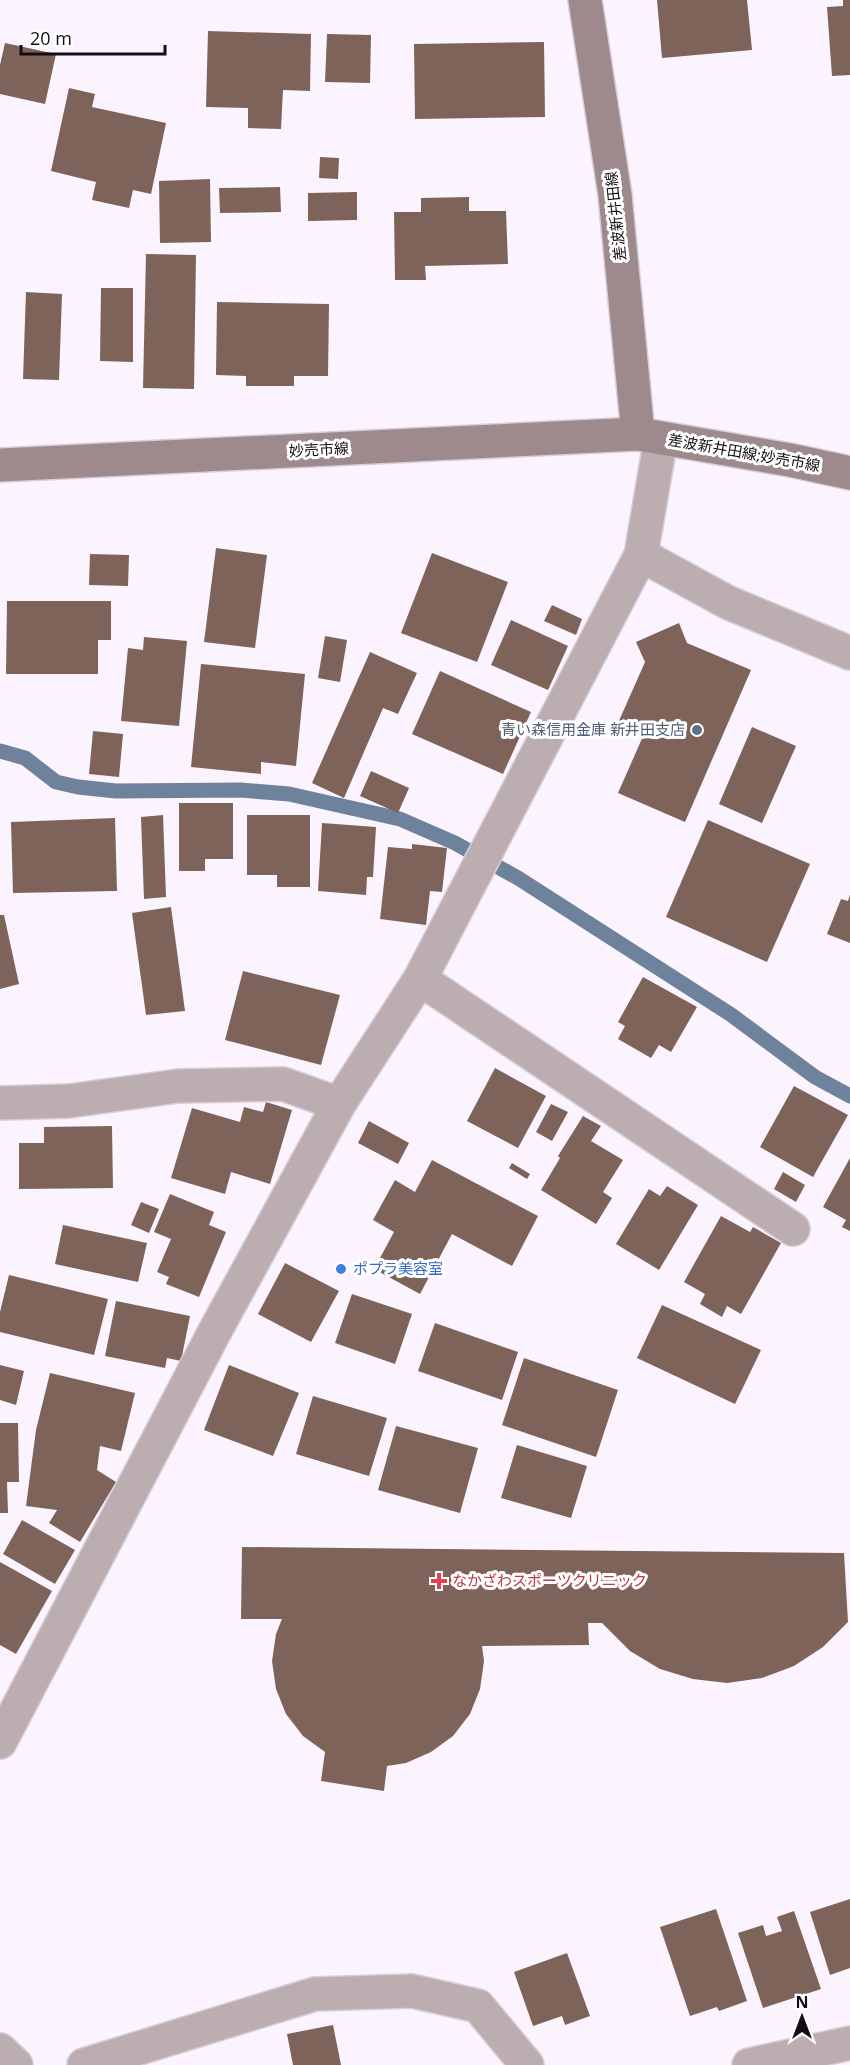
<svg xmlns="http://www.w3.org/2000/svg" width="850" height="2065" viewBox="0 0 850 2065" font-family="'Open Sans','Noto Sans JP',sans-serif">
	<rect width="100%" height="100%" fill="#fbf4fe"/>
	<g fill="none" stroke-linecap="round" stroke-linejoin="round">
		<polyline stroke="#6e839b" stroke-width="15" points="0,751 25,758 56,782 78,787 116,791 240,790 289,794 400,819 455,843 518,878 730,1014 815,1077 850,1096"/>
	</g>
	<g fill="#7e635a">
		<polygon points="657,0 747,0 752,50 662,58"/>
		<polygon points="843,0 850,0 850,75 832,76 827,7 843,6"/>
		<polygon points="208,31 311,34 310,91 283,90 281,129 248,128 248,108 206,107"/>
		<polygon points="327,34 371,35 370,83 325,82"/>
		<polygon points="544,42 545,117 415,119 414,44"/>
		<polygon points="5,43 56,54 45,104 0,94 0,65"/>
		<polygon points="69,88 95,94 92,107 166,123 151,194 133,190 129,208 92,200 96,182 51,171"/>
		<polygon points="320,157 339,158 338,179 319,178"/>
		<polygon points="210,179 211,242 160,243 159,181"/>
		<polygon points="280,187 281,212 220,213 219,188"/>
		<polygon points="357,192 357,220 308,221 308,193"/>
		<polygon points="469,197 469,211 506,211 508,264 425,266 426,280 395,280 394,212 421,212 421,198"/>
		<polygon points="146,254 196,255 194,389 143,388"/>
		<polygon points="101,288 133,288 133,362 100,361"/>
		<polygon points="26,292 62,294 59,380 23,379"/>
		<polygon points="217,302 329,304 328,376 294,376 294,386 246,386 246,376 216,375"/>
		<polygon points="216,548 267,555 255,648 204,642"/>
		<polygon points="432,553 508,582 477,662 401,633"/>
		<polygon points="90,554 129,555 128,586 89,585"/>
		<polygon points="7,601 111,601 111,640 98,640 98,674 6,674"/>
		<polygon points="552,605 582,619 576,635 544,621"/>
		<polygon points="511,620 568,646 548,690 491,665"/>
		<polygon points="679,623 687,643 751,670 685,822 618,793 644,734 618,723 645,662 636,642"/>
		<polygon points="325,636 347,640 340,682 318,678"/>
		<polygon points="144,637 187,641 179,726 121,721 128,648 143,650"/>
		<polygon points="370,652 417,673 398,714 383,708 344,798 312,783"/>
		<polygon points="201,664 305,674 296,766 261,762 261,774 191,767"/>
		<polygon points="440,671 531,712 503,774 412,734"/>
		<polygon points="752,727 796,746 762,823 719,804"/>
		<polygon points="93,731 123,734 119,777 89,774"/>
		<polygon points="371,771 409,788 398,813 360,796"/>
		<polygon points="179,803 233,803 233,859 205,859 205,871 179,871"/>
		<polygon points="163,815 166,897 144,899 141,817"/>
		<polygon points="247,815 310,815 310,887 277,887 277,875 247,875"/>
		<polygon points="115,818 117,891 13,893 11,822"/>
		<polygon points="708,820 810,864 767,962 666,917"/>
		<polygon points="322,823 376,827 373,877 367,877 366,895 318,891"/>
		<polygon points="412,844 447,848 442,892 430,891 426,925 380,919 388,847 412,849"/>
		<polygon points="850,895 850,943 827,934 841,899 848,901"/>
		<polygon points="171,907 185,1011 146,1015 132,913"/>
		<polygon points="0,915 4,915 19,984 0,989"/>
		<polygon points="243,971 340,995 321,1065 225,1040"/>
		<polygon points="643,977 697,1007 671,1052 659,1045 651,1058 618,1039 625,1026 618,1022"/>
		<polygon points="495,1068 546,1096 518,1148 467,1121"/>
		<polygon points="794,1086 848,1115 813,1177 760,1147"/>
		<polygon points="266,1102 292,1110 270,1184 231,1172 225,1194 171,1178 192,1108 240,1122 244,1107 263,1112"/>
		<polygon points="551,1104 568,1112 552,1141 536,1132"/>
		<polygon points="583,1116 601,1126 591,1141 623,1160 603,1192 612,1198 596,1224 541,1190 560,1158 558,1156"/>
		<polygon points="369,1121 409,1143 398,1164 358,1143"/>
		<polygon points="112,1126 113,1188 19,1189 19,1143 44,1143 44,1127"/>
		<polygon points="850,1158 850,1231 842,1227 846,1220 823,1207"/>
		<polygon points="432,1160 538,1216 512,1266 452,1234 420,1294 374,1269 394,1232 373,1220 395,1180 415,1192"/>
		<polygon points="512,1163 530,1174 527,1179 509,1168"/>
		<polygon points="783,1172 805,1185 796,1202 774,1189"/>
		<polygon points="667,1186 698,1205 659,1270 616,1244 649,1189 660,1196"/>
		<polygon points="170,1194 214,1212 209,1225 226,1232 199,1297 166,1284 169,1277 157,1272 171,1239 154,1232"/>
		<polygon points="141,1202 159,1209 149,1233 131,1225"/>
		<polygon points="721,1216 750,1232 753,1227 781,1243 741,1314 727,1306 722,1317 700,1304 705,1294 684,1282"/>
		<polygon points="63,1225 147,1243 138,1282 55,1264"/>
		<polygon points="285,1263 339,1291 311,1342 258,1314"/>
		<polygon points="9,1275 108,1299 94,1355 0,1332 0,1312"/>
		<polygon points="352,1294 412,1314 395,1364 335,1343"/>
		<polygon points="116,1301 190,1316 181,1361 167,1358 165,1368 105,1356"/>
		<polygon points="662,1305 761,1350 735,1404 637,1358"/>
		<polygon points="435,1323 518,1352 502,1400 418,1371"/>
		<polygon points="524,1358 618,1390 596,1457 502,1425"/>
		<polygon points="0,1365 24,1371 16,1405 0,1400"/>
		<polygon points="229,1365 299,1393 273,1456 204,1430"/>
		<polygon points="50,1373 135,1393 121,1451 100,1446 97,1470 116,1482 80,1542 49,1523 57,1510 26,1506 36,1430"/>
		<polygon points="313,1396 387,1418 369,1476 296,1454"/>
		<polygon points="0,1423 18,1423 19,1482 7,1482 8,1513 0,1513"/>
		<polygon points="396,1426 478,1448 460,1513 378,1490"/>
		<polygon points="517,1445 587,1466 571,1518 501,1498"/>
		<polygon points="22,1520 75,1550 55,1584 3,1554"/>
		<polygon points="242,1547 844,1553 848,1622 823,1647 794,1666 762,1678 727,1683 693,1679 660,1669 630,1651 602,1623 588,1623 589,1645 482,1646 484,1661 480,1689 470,1714 453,1736 431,1752 406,1763 387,1766 384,1791 321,1781 325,1752 303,1736 286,1714 276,1689 272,1661 276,1634 282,1619 241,1619"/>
		<polygon points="0,1562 52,1591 16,1654 0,1645"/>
		<polygon points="850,1899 850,1968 830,1975 810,1912"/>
		<polygon points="716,1909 747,2001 719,2011 717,2007 690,2016 660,1927"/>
		<polygon points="794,1911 821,1989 763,2008 738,1933 763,1925 766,1936 782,1931 777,1917"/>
		<polygon points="567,1953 590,2016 565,2025 562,2016 533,2026 514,1972"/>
		<polygon points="333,2025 341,2065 293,2065 287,2034"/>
	</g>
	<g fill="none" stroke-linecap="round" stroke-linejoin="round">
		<defs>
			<g id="minor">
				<polyline points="641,555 729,603 850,653"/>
				<polyline points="420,979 793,1229"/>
				<polyline points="0,1103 69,1101 178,1086 283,1084 339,1104"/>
				<polyline points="0,1742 215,1331 339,1104 420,979 641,555 661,438"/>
				<polyline points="0,2050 16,2065"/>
				<polyline points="84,2065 315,1994 412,1991 478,2006 527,2065"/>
				<polyline points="749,2065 850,2043"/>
			</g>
			<g id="secondary">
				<polyline points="585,0 615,195 638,434"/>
				<polyline points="0,465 638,434 790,460 850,473"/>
			</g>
		</defs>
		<use href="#minor" stroke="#d6cfd9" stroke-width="36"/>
		<use href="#secondary" stroke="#d6cfd9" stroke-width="36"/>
		<use href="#minor" stroke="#bcadb0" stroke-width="33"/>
		<use href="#secondary" stroke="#9e8a8d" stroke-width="33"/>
	</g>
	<circle fill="#5c6f8a" stroke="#fff" stroke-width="2" cx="697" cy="730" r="6"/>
	<circle fill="#3f7fe0" stroke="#fff" stroke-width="2" cx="341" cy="1269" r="6"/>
	<path fill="#e0444e" stroke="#fff" stroke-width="2" d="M436 1572h6v6h6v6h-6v6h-6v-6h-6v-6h6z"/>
	<g text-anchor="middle" stroke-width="6" stroke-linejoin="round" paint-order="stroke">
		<g font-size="15" fill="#130d15" stroke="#fff">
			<text transform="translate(616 216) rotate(-96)" y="5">差波新井田線</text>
			<text transform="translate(319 450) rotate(-3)" y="5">妙売市線</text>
			<text transform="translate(744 453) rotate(10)" y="5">差波新井田線;妙売市線</text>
		</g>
		<g font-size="15" fill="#4e5e75" stroke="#fff" text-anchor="end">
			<text x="685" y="735">青い森信用金庫 新井田支店</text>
		</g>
		<g font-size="15" fill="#366cbe" stroke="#fff" text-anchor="start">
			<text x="353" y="1274">ポプラ美容室</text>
		</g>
		<g font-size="15" fill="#be3a42" stroke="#fff" text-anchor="start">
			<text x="452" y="1586">なかざわスポーツクリニック</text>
		</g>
	</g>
	<g transform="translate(802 2017)" stroke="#ffffff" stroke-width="4.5" paint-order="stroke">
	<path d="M0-4.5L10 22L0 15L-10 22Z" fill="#130d15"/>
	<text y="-9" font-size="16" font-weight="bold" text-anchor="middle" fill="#130d15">N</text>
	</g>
	<path d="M21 45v9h144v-9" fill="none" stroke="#130d15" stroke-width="3"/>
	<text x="30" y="45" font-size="18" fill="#130d15" stroke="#ffffff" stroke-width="4.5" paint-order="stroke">20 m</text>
</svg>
